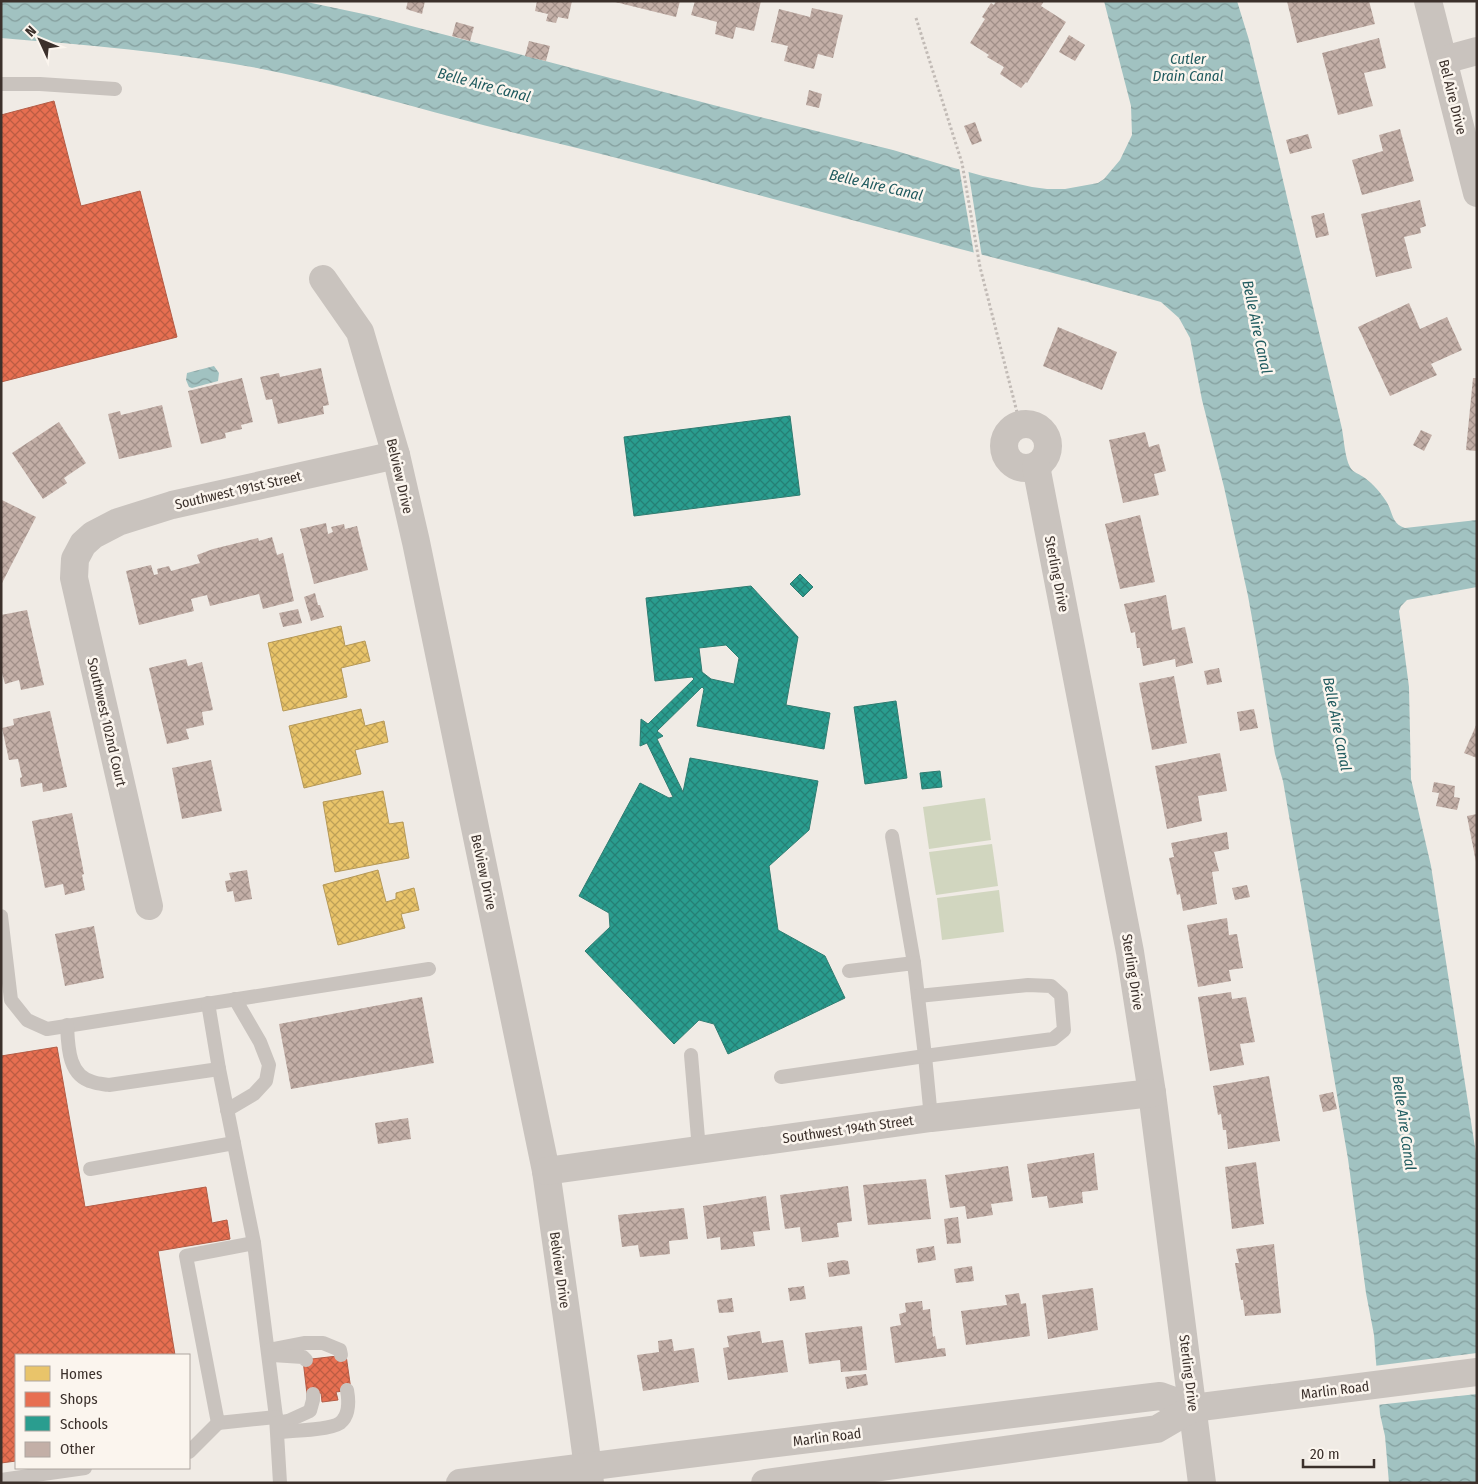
<svg xmlns="http://www.w3.org/2000/svg" width="1478" height="1484" viewBox="0 0 1478 1484" font-family="'Fira Sans Condensed',sans-serif">
	<defs>
		<pattern id="water-waves" width="16" height="10" patternUnits="userSpaceOnUse" patternTransform="scale(1.25)"><rect width="16" height="10" fill="#a1c2c1"/><path d="M0 5q4-4 8 0t8 0" fill="none" stroke="#849e9d"/></pattern>
		<pattern id="homes-cross-hatch" width="8" height="8" patternUnits="userSpaceOnUse" patternTransform="scale(1.25)"><rect width="8" height="8" fill="#e9c46a"/><path d="M0 0l8 8M0 8l8-8" fill="none" stroke="#bea057"/></pattern>
		<pattern id="shops-cross-hatch" width="8" height="8" patternUnits="userSpaceOnUse" patternTransform="scale(1.25)"><rect width="8" height="8" fill="#e76f51"/><path d="M0 0l8 8M0 8l8-8" fill="none" stroke="#bc5c43"/></pattern>
		<pattern id="schools-cross-hatch" width="8" height="8" patternUnits="userSpaceOnUse" patternTransform="scale(1.25)"><rect width="8" height="8" fill="#2a9d8f"/><path d="M0 0l8 8M0 8l8-8" fill="none" stroke="#258075"/></pattern>
		<pattern id="building-cross-hatch" width="8" height="8" patternUnits="userSpaceOnUse" patternTransform="scale(1.25)"><rect width="8" height="8" fill="#c3afa7"/><path d="M0 0l8 8M0 8l8-8" fill="none" stroke="#a08f88"/></pattern>
	</defs>
	<rect width="100%" height="100%" fill="#f0ebe5"/>
	<g fill="#d1d6bf">
		<polygon points="985,798 991,840 929,849 923,807"/>
		<polygon points="992,844 998,886 936,895 929,852"/>
		<polygon points="999,890 1004,932 942,940 937,898"/>
	</g>
	<g fill="url(#water-waves)">
		<path d="M1 1H302L373 16 740 112 893 150 947 166 983 176 1032 187 1047 189H1065L1098 183 1104 179 1120 160 1132 135 1131 106 1104 1H1237L1249 40 1277 155 1342 429C1344 440 1345 458 1350 467 1353 473 1360 474 1365 478 1373 484 1381 493 1386 501 1393 511 1391 524 1405 528L1477 520V587L1407 600 1401 606 1399 611 1409 687 1411 779 1431 866 1477 1160V1483H1389L1385 1436 1380 1414 1374 1335 1366 1293 1348 1159 1283 781 1275 754 1256 640 1248 596 1224 487 1202 400 1190 338 1179 318 1161 302C1078 278 995 259 912 236 821 212 731 187 640 164 580 148 520 135 460 119 392 101 325 81 257 68 172 52 87 45 1 38Z"/>
		<polygon points="214,366 219,373 218,381 192,388 189,387 186,380 187,373"/>
	</g>
	<g fill="#f0ebe5">
		<polygon points="959,167 968,169 982,257 974,254"/>
		<polygon points="1477,1353 1477,1394 1377,1405 1374,1366"/>
	</g>
	<g fill="url(#homes-cross-hatch)" stroke="#b59857">
		<polygon points="341,626 345,646 365,641 370,661 341,668 347,697 283,711 268,643"/>
		<polygon points="361,709 365,726 384,721 388,742 355,750 361,774 304,788 289,726"/>
		<polygon points="383,791 389,824 403,822 409,858 335,872 323,802"/>
		<polygon points="378,870 386,902 396,899 396,893 414,888 419,910 401,914 405,928 338,945 323,885"/>
	</g>
	<g fill="url(#shops-cross-hatch)" stroke="#b35c46">
		<polygon points="54,101 81,206 140,191 177,337 1,382 1,115"/>
		<polygon points="57,1047 85,1207 206,1187 212,1223 227,1220 230,1239 158,1251 175,1355 16,1355 16,1461 1,1463 1,1056"/>
		<polygon points="346,1355 351,1390 336,1392 338,1400 322,1402 321,1393 307,1394 303,1360"/>
	</g>
	<g fill="url(#schools-cross-hatch)" stroke="#2f7c71" fill-rule="evenodd">
		<polygon points="790,416 800,495 634,516 624,437"/>
		<polygon points="800,574 813,587 803,597 790,584"/>
		<path d="M751 586 798 637 786 705 830 713 824 749 697 726 704 689 702 687 657 731 663 736 657 739 683 792 690 758 818 781 809 830 769 866 778 930 825 956 845 998 728 1054 714 1024 699 1020 674 1044 585 951 610 927 609 913 579 896 640 783 669 798 673 797 647 743 640 746 641 719 648 724 694 679 692 677 655 681 646 598ZM726 645 739 658 734 684 711 679 702 672 699 648Z"/>
		<polygon points="896,701 907,778 865,784 854,707"/>
		<polygon points="940,771 942,787 922,789 920,773"/>
	</g>
	<g fill="url(#building-cross-hatch)">
		<polygon points="408,1 425,1 422,14 406,9"/>
		<polygon points="537,1 572,1 568,19 558,17 556,23 546,21 548,14 535,11"/>
		<polygon points="611,1 680,1 676,17"/>
		<polygon points="695,1 761,1 754,31 736,27 733,39 715,34 717,22 691,15"/>
		<polygon points="996,1 1044,1 1041,6 1066,22 1027,83 1026,82 1021,88 1000,74 1004,67 987,57 989,55 970,43 985,19 982,17 991,3 994,5"/>
		<polygon points="1287,1 1369,1 1375,24 1297,43"/>
		<polygon points="812,8 843,15 833,58 818,54 814,69 784,61 788,46 771,42 779,9 810,17"/>
		<polygon points="456,22 474,27 470,41 452,36"/>
		<polygon points="1069,35 1085,45 1075,61 1059,52"/>
		<polygon points="1379,38 1386,68 1364,73 1373,106 1338,115 1322,53"/>
		<polygon points="529,41 550,46 546,61 525,56"/>
		<polygon points="809,90 822,94 819,108 806,105"/>
		<polygon points="975,122 982,141 972,145 964,126"/>
		<polygon points="1400,129 1414,181 1362,195 1352,160 1383,151 1379,135"/>
		<polygon points="1308,134 1312,148 1290,154 1286,140"/>
		<polygon points="1420,200 1426,226 1420,228 1421,233 1404,237 1412,268 1376,277 1361,214"/>
		<polygon points="1324,213 1329,235 1316,238 1311,216"/>
		<polygon points="1409,303 1420,329 1447,317 1462,350 1431,364 1437,375 1390,396 1358,327"/>
		<polygon points="1058,327 1117,352 1102,390 1043,366"/>
		<polygon points="321,368 329,405 323,406 324,414 278,424 272,399 266,400 260,377 279,373 280,377"/>
		<polygon points="242,378 253,422 241,425 242,429 225,433 226,438 201,444 188,391"/>
		<polygon points="1473,378 1477,378 1477,451 1466,450"/>
		<polygon points="162,405 172,447 119,459 108,414 120,411 121,415"/>
		<polygon points="59,422 86,463 64,478 67,483 43,499 12,453"/>
		<polygon points="1421,430 1432,435 1424,451 1413,445"/>
		<polygon points="1145,432 1149,447 1159,444 1166,471 1154,474 1159,495 1123,503 1109,440"/>
		<polygon points="2,500 36,517 1,585 1,502"/>
		<polygon points="1140,515 1155,582 1120,589 1105,524"/>
		<polygon points="326,523 328,534 333,532 331,527 344,524 345,529 357,526 368,570 314,584 300,529"/>
		<polygon points="272,537 277,555 283,553 294,601 263,609 259,594 210,606 207,595 191,599 194,611 139,625 126,571 151,565 154,575 158,574 157,569 169,566 171,571 200,563 197,555 213,549 258,538 259,541"/>
		<polygon points="315,593 318,605 320,605 324,617 311,621 304,597"/>
		<polygon points="1166,595 1172,630 1185,627 1193,663 1176,667 1175,659 1143,666 1140,648 1137,648 1135,632 1131,633 1124,604"/>
		<polygon points="298,609 302,623 283,627 279,613"/>
		<polygon points="27,610 44,685 21,690 19,680 5,684 1,669 1,615"/>
		<polygon points="186,659 188,666 202,662 213,710 202,712 204,725 186,729 189,739 167,744 149,668"/>
		<polygon points="1219,668 1222,682 1207,685 1204,671"/>
		<polygon points="1174,676 1187,743 1152,750 1139,683"/>
		<polygon points="1254,709 1258,728 1240,731 1237,712"/>
		<polygon points="50,711 67,787 43,792 42,783 21,787 20,778 22,777 18,759 9,760 2,728 14,725 13,719"/>
		<polygon points="1477,723 1477,758 1464,753"/>
		<polygon points="1220,753 1227,791 1198,796 1202,821 1167,829 1155,766"/>
		<polygon points="211,760 222,811 182,819 172,768"/>
		<polygon points="1434,782 1455,786 1454,797 1460,798 1457,810 1436,806 1439,793 1432,792"/>
		<polygon points="72,813 84,874 82,875 85,890 65,895 63,884 45,888 32,821"/>
		<polygon points="1477,814 1477,862 1476,862 1467,816"/>
		<polygon points="1227,832 1229,849 1214,852 1219,871 1212,872 1217,904 1183,911 1180,894 1177,895 1169,858 1174,857 1171,843"/>
		<polygon points="247,870 252,899 235,902 233,891 227,892 225,881 231,880 229,873"/>
		<polygon points="1247,885 1250,897 1235,900 1232,888"/>
		<polygon points="1227,918 1229,935 1237,934 1243,968 1229,970 1231,981 1198,987 1187,925"/>
		<polygon points="94,926 104,978 65,986 55,934"/>
		<polygon points="1231,992 1232,999 1246,997 1255,1042 1240,1044 1244,1065 1210,1071 1198,997"/>
		<polygon points="422,997 434,1063 291,1089 279,1024"/>
		<polygon points="1269,1076 1280,1141 1228,1149 1226,1130 1223,1130 1221,1114 1218,1115 1213,1086"/>
		<polygon points="1333,1092 1337,1109 1323,1112 1319,1095"/>
		<polygon points="408,1118 411,1139 378,1144 375,1123"/>
		<polygon points="1094,1153 1098,1190 1082,1192 1083,1203 1049,1208 1047,1196 1032,1198 1027,1164"/>
		<polygon points="1256,1162 1264,1224 1232,1229 1225,1167"/>
		<polygon points="1008,1166 1013,1201 991,1204 993,1215 967,1219 965,1206 950,1208 945,1175"/>
		<polygon points="926,1179 931,1219 868,1225 863,1185"/>
		<polygon points="848,1186 852,1221 837,1223 839,1237 802,1242 800,1227 785,1229 780,1195"/>
		<polygon points="766,1196 770,1230 753,1232 755,1246 721,1250 720,1237 707,1239 703,1206"/>
		<polygon points="684,1208 688,1239 669,1241 670,1254 640,1257 638,1245 622,1247 618,1215"/>
		<polygon points="958,1217 961,1243 947,1244 944,1219"/>
		<polygon points="1274,1244 1281,1313 1245,1316 1243,1300 1241,1300 1235,1263 1239,1263 1236,1249"/>
		<polygon points="934,1246 936,1260 918,1263 916,1249"/>
		<polygon points="844,1260 848,1261 850,1274 829,1277 827,1263"/>
		<polygon points="972,1266 974,1281 956,1283 954,1269"/>
		<polygon points="804,1286 806,1299 790,1301 788,1288"/>
		<polygon points="1093,1288 1098,1330 1048,1339 1042,1295"/>
		<polygon points="1019,1293 1021,1304 1026,1303 1030,1336 966,1345 961,1311 1007,1305 1005,1295"/>
		<polygon points="732,1298 734,1312 719,1313 717,1300"/>
		<polygon points="922,1301 923,1310 930,1309 933,1337 935,1336 937,1349 945,1348 946,1356 895,1363 890,1327 901,1325 899,1314 906,1312 905,1303"/>
		<polygon points="862,1326 867,1370 841,1372 840,1360 809,1364 805,1333"/>
		<polygon points="760,1331 762,1343 783,1340 788,1372 728,1380 723,1348 729,1347 727,1336"/>
		<polygon points="672,1339 674,1351 694,1348 699,1382 643,1391 637,1355 659,1352 658,1341"/>
		<polygon points="866,1374 868,1385 847,1389 845,1377"/>
	</g>
	<g fill="none" stroke-linecap="round" stroke-linejoin="round">
		<polyline stroke="#c2bbb6" stroke-width="3" stroke-dasharray="2.5 2.5" stroke-linecap="butt" points="916,18 962,163 980,267 1020,424"/>
		<g stroke="#c9c3be" stroke-width="14">
			<polyline points="1,84 40,84 115,89"/>
			<polyline points="892,836 914,963"/>
			<polyline points="1,916 11,1000 27,1020 47,1029 429,969"/>
			<polyline points="849,971 914,963 925,1056 931,1118"/>
			<polyline points="208,1003 219,1069 254,1243 276,1417 280,1483"/>
			<path d="M67 1025C68 1046 68 1076 93 1082 98 1084 104 1084 109 1085L219 1069"/>
			<polyline points="691,1055 699,1150"/>
			<polyline points="781,1077 925,1056 1053,1039 1064,1030 1061,995 1051,986 1028,985 918,996"/>
			<polyline points="227,1110 254,1094 266,1081 269,1065 260,1042 235,999"/>
			<polyline points="90,1169 234,1143"/>
			<polyline points="254,1243 186,1256 218,1423 276,1417"/>
			<polyline points="268,1350 304,1343 323,1343 340,1350 341,1355"/>
			<polyline points="272,1355 303,1357 306,1360"/>
			<polyline points="277,1423 288,1421 310,1411 313,1400 313,1394"/>
			<path d="M278 1432C291 1431 330 1430 340 1423 350 1415 349 1401 347 1390"/>
			<polyline points="189,1452 218,1423"/>
			<polyline points="1,1480 85,1468"/>
		</g>
		<g stroke="#c9c3be" stroke-width="28">
			<polyline points="1428,1 1477,193"/>
			<polyline points="1444,60 1477,51"/>
			<polyline points="323,279 360,332 396,455 416,542 546,1171 582,1423 590,1483"/>
			<circle cx="1026" cy="446" r="22"/>
			<polyline points="1036,466 1130,952 1152,1093 1202,1483"/>
			<polyline points="149,906 74,578 75,559 83,544 93,535 118,522 172,505 396,455"/>
			<polyline points="546,1171 931,1118 1152,1093"/>
		</g>
		<g stroke="#c9c3be" stroke-width="28">
			<polyline points="460,1483 664,1457 1160,1396 1193,1408"/>
			<polyline points="765,1483 1157,1429 1193,1408 1477,1372"/>
		</g>
	</g>
	<g text-anchor="middle" stroke-width="5" stroke-linejoin="round" paint-order="stroke">
		<g font-size="14" fill="#3b302b" stroke="#fbf5ee">
			<text transform="translate(1453 97) rotate(76)" y="5">Bel Aire Drive</text>
			<text transform="translate(400 476) rotate(77)" y="5">Belview Drive</text>
			<text transform="translate(238 490) rotate(-13)" y="5">Southwest 191st Street</text>
			<text transform="translate(1057 574) rotate(79)" y="5">Sterling Drive</text>
			<text transform="translate(107 722) rotate(77)" y="5">Southwest 102nd Court</text>
			<text transform="translate(484 872) rotate(78)" y="5">Belview Drive</text>
			<text transform="translate(1133 972) rotate(81)" y="5">Sterling Drive</text>
			<text transform="translate(848 1129) rotate(-8)" y="5">Southwest 194th Street</text>
			<text transform="translate(560 1270) rotate(82)" y="5">Belview Drive</text>
			<text transform="translate(1189 1373) rotate(83)" y="5">Sterling Drive</text>
			<text transform="translate(1335 1390) rotate(-7)" y="5">Marlin Road</text>
			<text transform="translate(827 1437) rotate(-7)" y="5">Marlin Road</text>
		</g>
		<g font-size="15" font-style="italic" fill="#1f5a5e" stroke="#fbf5ee">
			<text x="1188" y="64">Cutler<tspan x="1188" dy="17">Drain Canal</tspan></text>
			<text transform="translate(484 85) rotate(15)" y="5">Belle Aire Canal</text>
			<text transform="translate(876 185) rotate(13)" y="5">Belle Aire Canal</text>
			<text transform="translate(1257 327) rotate(78)" y="5">Belle Aire Canal</text>
			<text transform="translate(1337 724) rotate(79)" y="5">Belle Aire Canal</text>
			<text transform="translate(1404 1123) rotate(82)" y="5">Belle Aire Canal</text>
		</g>
	</g>
	<rect width="1478" height="1484" fill="none" stroke="#3b302b" stroke-width="5"/>
	<rect x="15" y="1354" width="175" height="115" fill="#fbf5ee" stroke="#aea6a0"/>
	<rect x="25" y="1366" width="25" height="15" fill="#e9c46a" stroke="#aea6a0"/>
	<text x="60" y="1379" font-size="15" fill="#3b302b">Homes</text>
	<rect x="25" y="1392" width="25" height="15" fill="#e76f51" stroke="#aea6a0"/>
	<text x="60" y="1404" font-size="15" fill="#3b302b">Shops</text>
	<rect x="25" y="1416" width="25" height="15" fill="#2a9d8f" stroke="#aea6a0"/>
	<text x="60" y="1429" font-size="15" fill="#3b302b">Schools</text>
	<rect x="25" y="1442" width="25" height="15" fill="#c3afa7" stroke="#aea6a0"/>
	<text x="60" y="1454" font-size="15" fill="#3b302b">Other</text>
	<g transform="translate(40 40) rotate(314)" stroke="#fbf5ee" stroke-width="4" paint-order="stroke">
	<path d="M0-4L9 19L0 12L-9 19Z" fill="#3b302b"/>
	<text y="-8" font-size="14" font-weight="bold" text-anchor="middle" fill="#3b302b">N</text>
	</g>
	<path d="M1303 1459v8h71v-8" fill="none" stroke="#3b302b" stroke-width="2.5"/>
	<text x="1310" y="1459" font-size="15" fill="#3b302b" stroke="#fbf5ee" stroke-width="4" paint-order="stroke">20 m</text>
</svg>
